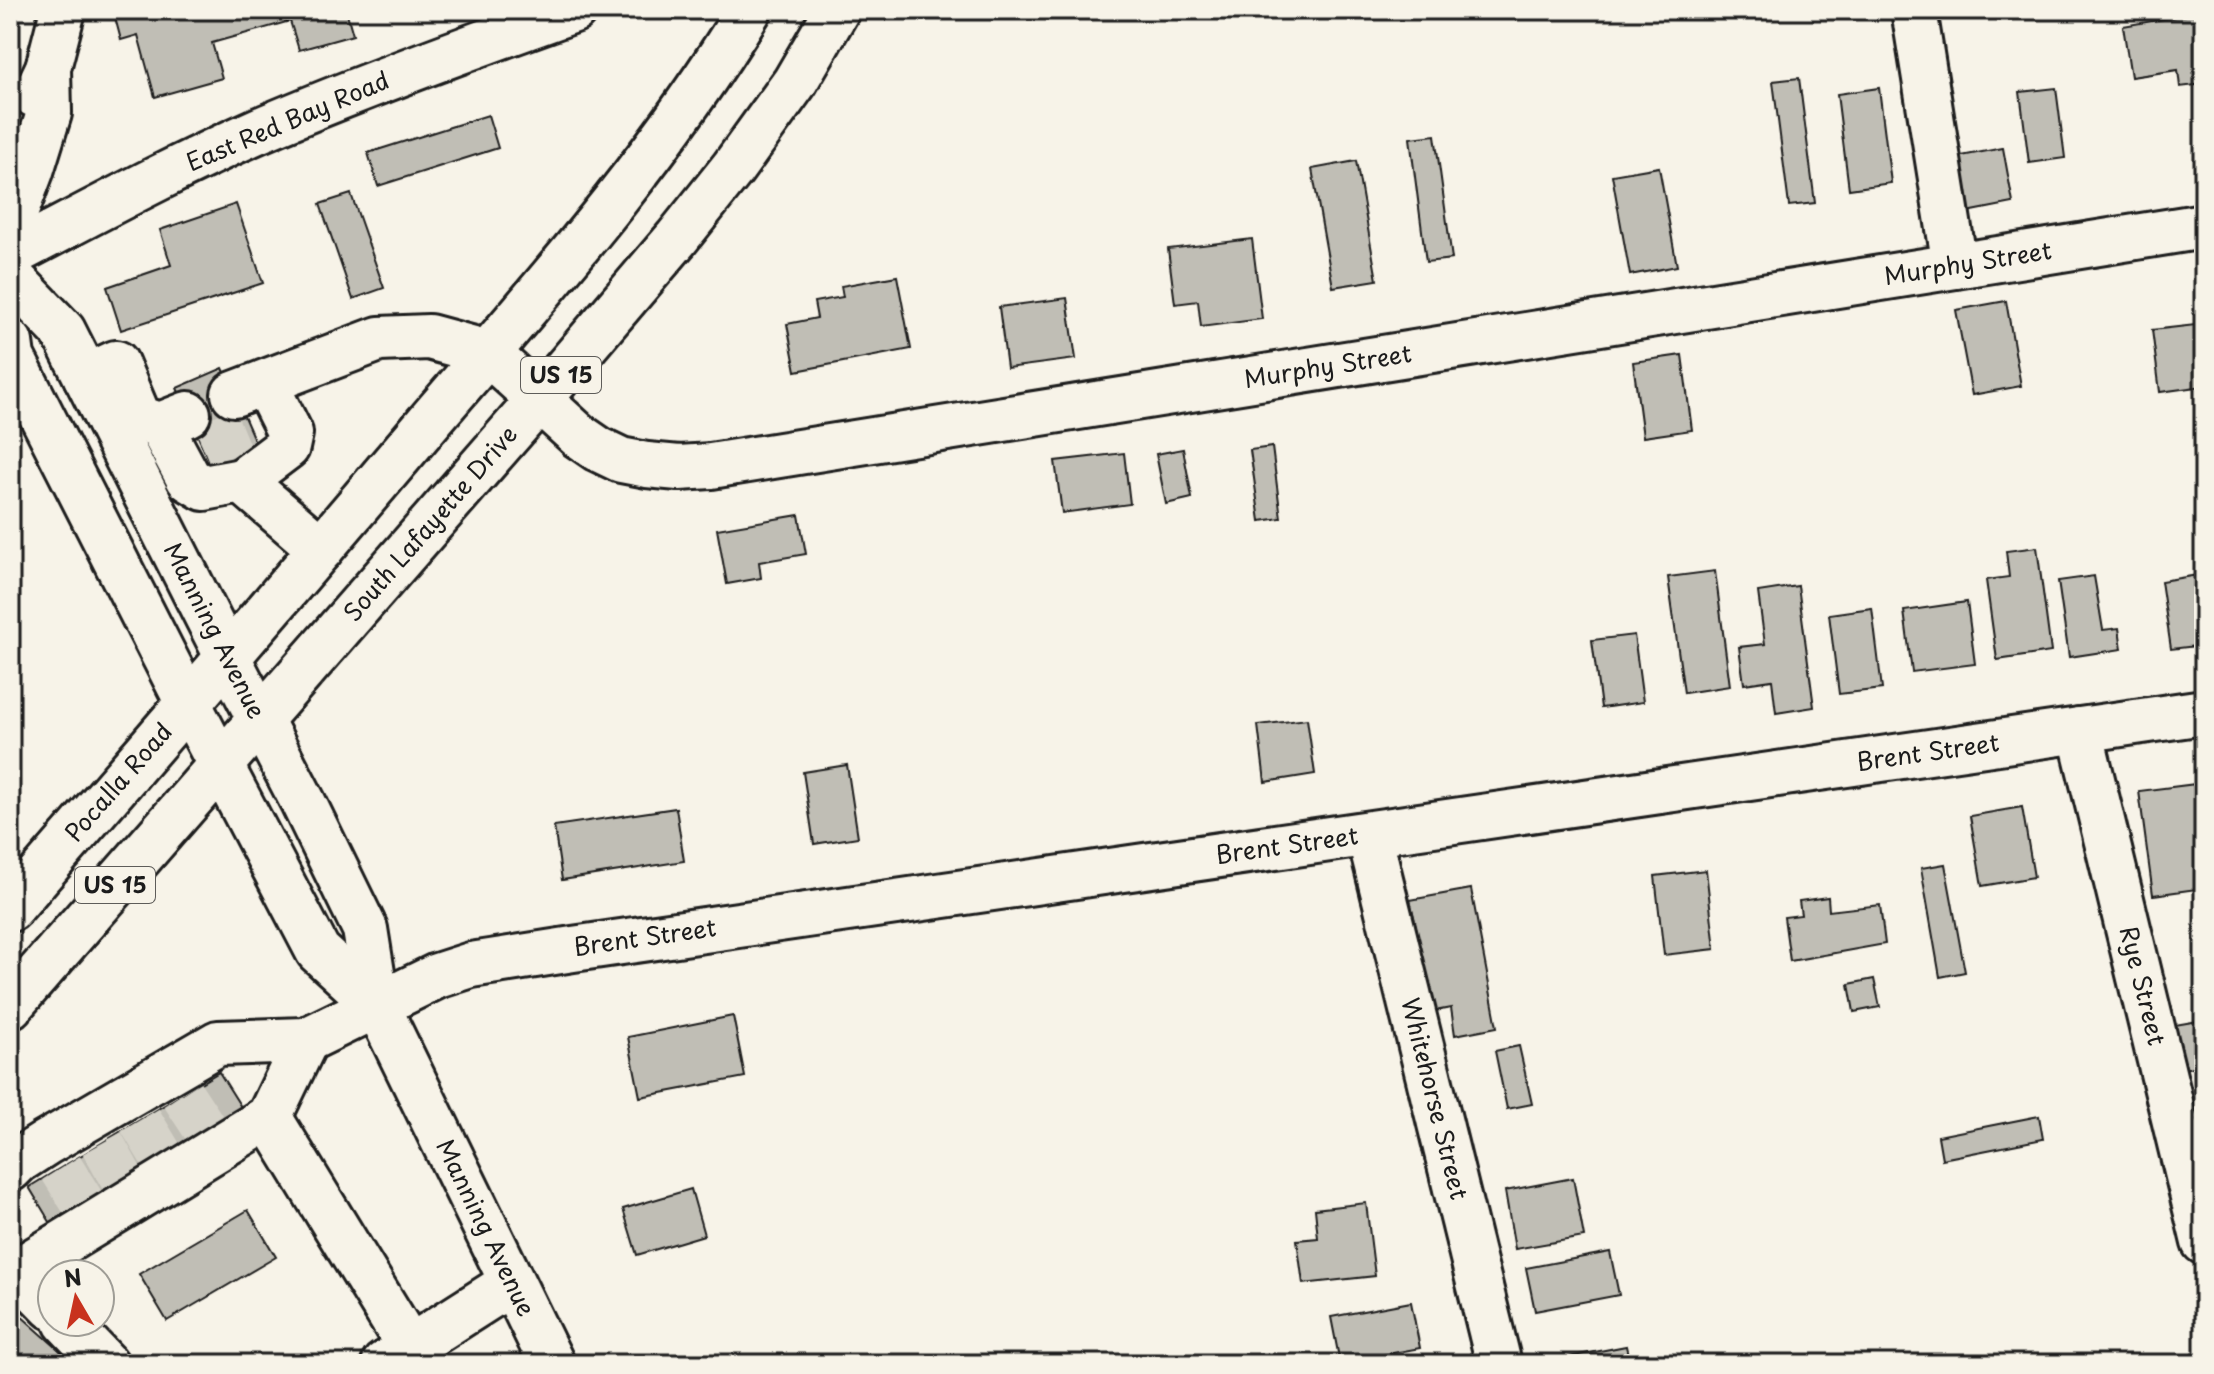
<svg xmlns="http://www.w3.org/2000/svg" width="2214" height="1374" viewBox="0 0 2214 1374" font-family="'Playpen Sans',sans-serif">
	<rect width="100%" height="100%" fill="#f7f3e8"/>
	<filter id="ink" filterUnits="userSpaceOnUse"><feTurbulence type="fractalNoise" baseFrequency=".0125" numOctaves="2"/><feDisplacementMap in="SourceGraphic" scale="16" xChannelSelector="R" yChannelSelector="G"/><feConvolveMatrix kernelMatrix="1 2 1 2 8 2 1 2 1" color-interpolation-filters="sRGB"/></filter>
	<g filter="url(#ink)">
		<g fill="#c0beb5" stroke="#1c1c1c" stroke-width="2">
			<polygon points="113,10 346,10 353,35 299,50 290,21 212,43 222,78 155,97 138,35 121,40"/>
			<polygon points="2204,12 2204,84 2180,87 2178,70 2131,77 2123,26"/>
			<polygon points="1799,78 1815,203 1789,206 1773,81"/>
			<polygon points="1879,88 1891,183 1849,189 1837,94"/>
			<polygon points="2056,88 2065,158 2029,163 2020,92"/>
			<polygon points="488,115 498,148 378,186 368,153"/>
			<polygon points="1435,135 1452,259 1426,262 1410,138"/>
			<polygon points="2003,148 2013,203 1962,213 1951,158"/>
			<polygon points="1356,161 1377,280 1333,287 1312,169"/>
			<polygon points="1659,167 1677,266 1630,275 1612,175"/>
			<polygon points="351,194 384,288 353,299 320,204"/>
			<polygon points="236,204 263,283 121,330 107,287 171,265 160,230"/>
			<polygon points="1252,239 1262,319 1201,327 1198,301 1175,304 1168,249"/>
			<polygon points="897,276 911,349 796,371 787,324 817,318 814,302 843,297 841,286"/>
			<polygon points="1067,298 1076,359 1007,368 999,307"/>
			<polygon points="2006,301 2021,386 1972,395 1956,310"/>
			<polygon points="2204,324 2204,386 2160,392 2152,330"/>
			<polygon points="1682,355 1692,430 1643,437 1633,362"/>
			<polygon points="223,368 262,458 216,478 177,388"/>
			<polygon points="2204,416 2204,463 2202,463 2195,418"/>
			<polygon points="1272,447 1281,518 1260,521 1250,450"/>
			<polygon points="1183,449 1192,498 1166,504 1156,454"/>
			<polygon points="1124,453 1130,504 1062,513 1055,461"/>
			<polygon points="799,515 806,554 759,562 761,578 727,584 717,529"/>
			<polygon points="2037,547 2051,652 1997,660 1986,580 2009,577 2006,551"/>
			<polygon points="1715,571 1730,686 1684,693 1668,577"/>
			<polygon points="2204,574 2204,645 2171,649 2161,581"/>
			<polygon points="2094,576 2103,630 2119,628 2122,649 2069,657 2058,581"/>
			<polygon points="1798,586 1814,707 1776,713 1772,680 1744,684 1739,647 1765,644 1758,592"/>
			<polygon points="1967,602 1975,664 1912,672 1904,611"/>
			<polygon points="1872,608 1882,689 1839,694 1829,614"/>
			<polygon points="1634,635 1643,702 1601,708 1592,640"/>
			<polygon points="1307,719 1315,774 1265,782 1258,725"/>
			<polygon points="847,765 858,837 814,844 803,772"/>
			<polygon points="2204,783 2204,888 2153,895 2139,791"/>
			<polygon points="2022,807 2034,877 1982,886 1970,816"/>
			<polygon points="676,808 684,861 562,880 554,826"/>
			<polygon points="1945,864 1965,972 1940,977 1921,868"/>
			<polygon points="1706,870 1715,949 1664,955 1655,876"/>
			<polygon points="1471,889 1497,1027 1455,1035 1451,1008 1435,1011 1410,900"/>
			<polygon points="1828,897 1829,911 1880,905 1885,944 1790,961 1784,917 1801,915 1799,901"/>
			<polygon points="1874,979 1880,1007 1854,1012 1849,984"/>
			<polygon points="733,1016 745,1077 640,1097 628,1037"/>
			<polygon points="2204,1020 2204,1065 2183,1069 2175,1025"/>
			<polygon points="1519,1046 1532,1104 1507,1109 1495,1051"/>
			<polygon points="219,1072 241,1107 50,1222 29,1187"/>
			<polygon points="2039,1116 2043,1139 1942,1159 1938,1136"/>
			<polygon points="1573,1178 1584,1237 1515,1249 1505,1191"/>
			<polygon points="691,1189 704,1235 637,1255 623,1209"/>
			<polygon points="1366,1203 1375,1276 1303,1284 1297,1240 1318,1238 1315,1209"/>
			<polygon points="248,1210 276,1257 167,1321 139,1274"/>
			<polygon points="1610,1252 1619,1295 1535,1311 1526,1268"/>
			<polygon points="1411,1302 1420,1348 1340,1363 1331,1317"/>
			<polygon points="10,1306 66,1356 59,1364 10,1364"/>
			<polygon points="1626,1346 1630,1364 1559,1364 1558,1359"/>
		</g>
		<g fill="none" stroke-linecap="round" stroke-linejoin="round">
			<g stroke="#d6d3c9" stroke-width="44" stroke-dasharray="44 22" stroke-linecap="butt">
				<polyline points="202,445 248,426"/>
				<polyline points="182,1094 205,1129"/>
				<polyline points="140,1120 161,1155"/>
				<polyline points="102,1143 122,1179"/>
				<polyline points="61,1168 83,1203"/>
			</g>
			<defs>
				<g id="minor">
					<polyline points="1914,10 1955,266"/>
					<polyline points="35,95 48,68 63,10"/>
					<polyline points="10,227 31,171 49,113 48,68"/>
					<path d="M10 255C91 213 172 169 255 132 360 87 467 48 574 10"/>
					<polyline points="86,377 116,363 139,418 160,425 188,414"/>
					<polyline points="265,383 290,433 287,447 242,481 321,549"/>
					<polyline points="234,394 379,339 429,337 488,353 579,436 598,449 621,460 647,465 679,468 711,466 2204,226"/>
					<polyline points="160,425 189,479 204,488 242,481"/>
					<polyline points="2080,730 2204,1242"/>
					<polyline points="1369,834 1499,1364"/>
					<polyline points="269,1117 410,1348"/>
					<polyline points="10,1169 18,1161 46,1143 218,1043 306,1040 437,976 471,965 573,949 2204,712"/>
					<polyline points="10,1264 52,1307"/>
					<polyline points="17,1271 269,1117 306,1040"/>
					<polyline points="66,1322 106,1364"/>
					<polyline points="384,1364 511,1283"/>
				</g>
				<g id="major">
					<polyline points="10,276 63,331 227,656 303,802 365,929 377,1005 552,1364"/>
					<polyline points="10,342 12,357 188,703 318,951 377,1005"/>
					<path d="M10 909C150 748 289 587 427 424 540 292 659 159 749 10"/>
					<polyline points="10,1006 539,400 677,238 733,168 795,82 837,10"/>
				</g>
			</defs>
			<use href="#minor" stroke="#1c1c1c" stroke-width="50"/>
			<use href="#major" stroke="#1c1c1c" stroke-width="50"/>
			<use href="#minor" stroke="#f7f3e8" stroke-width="44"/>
			<use href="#major" stroke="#f7f3e8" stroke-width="44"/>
		</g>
	</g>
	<g text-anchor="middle" stroke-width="6" stroke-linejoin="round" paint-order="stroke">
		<g fill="#f7f3e8" stroke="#5e5c59" stroke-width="2">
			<rect x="521" y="357" width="80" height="36" rx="6"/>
			<rect x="75" y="867" width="80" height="36" rx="6"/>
		</g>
		<g font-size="22" font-weight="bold" fill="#1c1c1c">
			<text x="561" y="383">US 15</text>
			<text x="115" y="893">US 15</text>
		</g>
		<g font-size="24" fill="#1c1c1c" stroke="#f7f3e8">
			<text transform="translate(288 122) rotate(-23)" y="8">East Red Bay Road</text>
			<text transform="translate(1968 264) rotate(-9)" y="8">Murphy Street</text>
			<text transform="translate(1328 367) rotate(-9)" y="8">Murphy Street</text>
			<text transform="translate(431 524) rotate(-49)" y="8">South Lafayette Drive</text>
			<text transform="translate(214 631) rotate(63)" y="8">Manning Avenue</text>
			<text transform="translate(1928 753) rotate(-8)" y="8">Brent Street</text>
			<text transform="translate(119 783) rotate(-49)" y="8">Pocalla Road</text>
			<text transform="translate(1287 846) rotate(-8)" y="8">Brent Street</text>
			<text transform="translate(645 938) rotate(-8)" y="8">Brent Street</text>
			<text transform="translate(2142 986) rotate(76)" y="8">Rye Street</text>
			<text transform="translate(1434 1099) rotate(76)" y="8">Whitehorse Street</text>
			<text transform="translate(485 1228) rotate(64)" y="8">Manning Avenue</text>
		</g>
	</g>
	<rect width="2214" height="1374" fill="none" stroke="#f7f3e8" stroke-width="40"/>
	<rect x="20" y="20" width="2174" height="1334" fill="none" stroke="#1c1c1c" stroke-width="3" filter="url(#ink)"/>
	<g transform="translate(76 1298) rotate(351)"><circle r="38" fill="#f7f3e8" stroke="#9f9d96" stroke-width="2"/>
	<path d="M0-6L14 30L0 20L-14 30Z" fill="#c8321e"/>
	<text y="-12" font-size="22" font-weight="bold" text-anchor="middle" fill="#1c1c1c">N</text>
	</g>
</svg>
